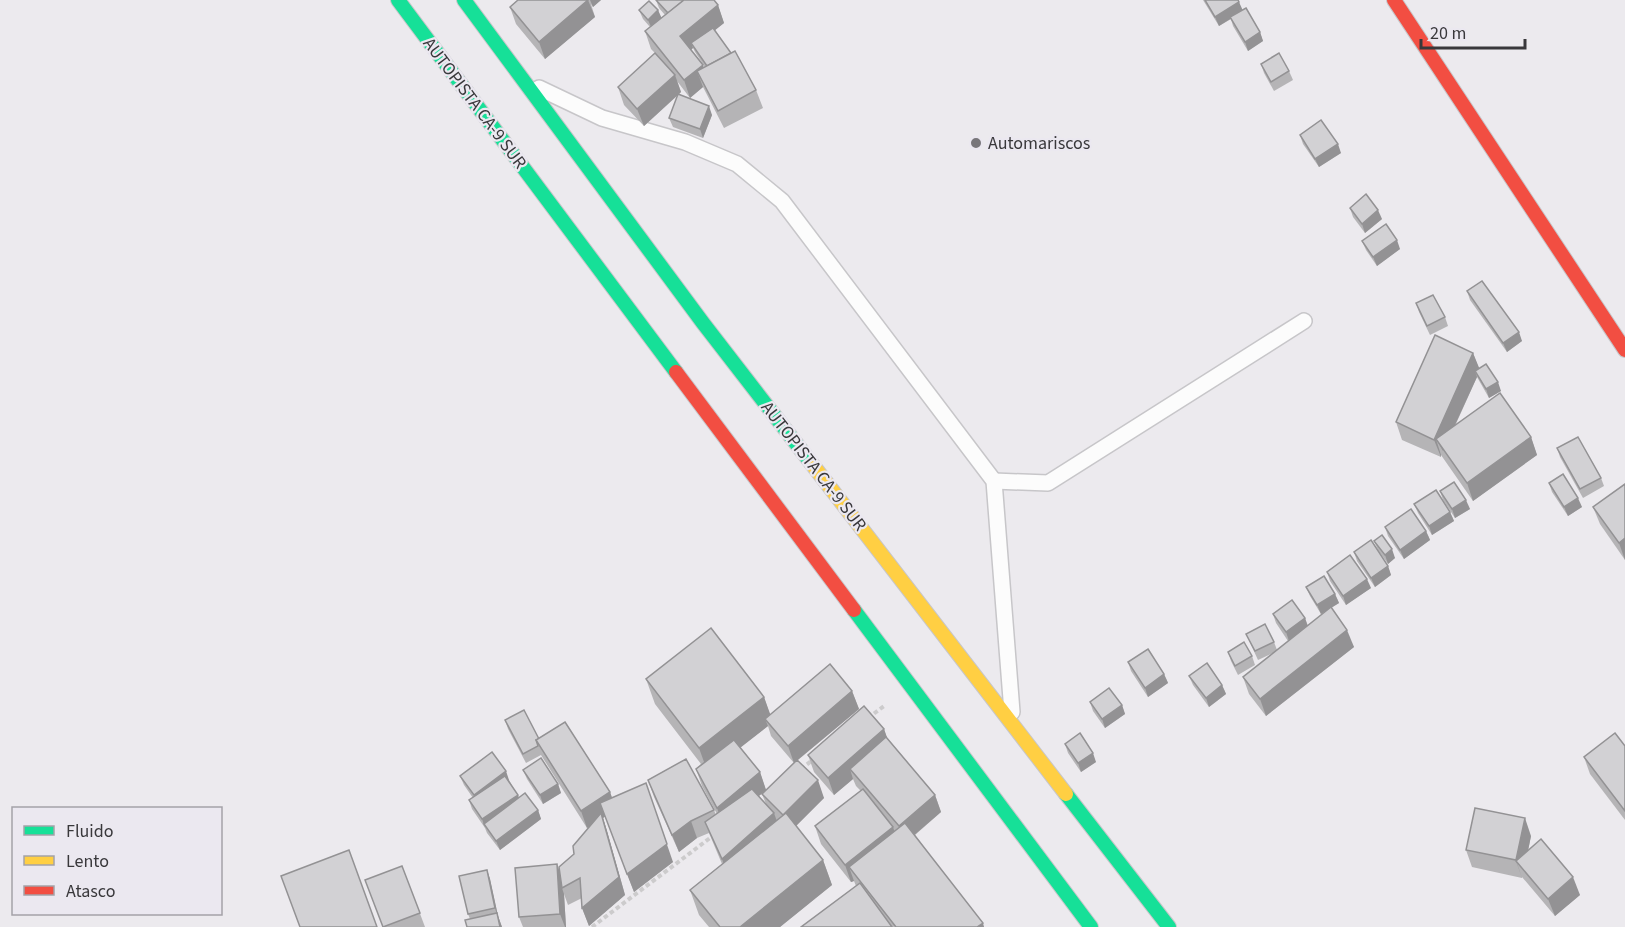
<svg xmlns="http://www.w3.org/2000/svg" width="1625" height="927" viewBox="0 0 1625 927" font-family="'Source Sans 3',sans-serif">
	<rect width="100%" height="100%" fill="#eceaee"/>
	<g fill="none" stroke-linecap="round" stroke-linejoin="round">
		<defs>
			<g id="lane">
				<polyline points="539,88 602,118 685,142 737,164 782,201 994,481 1012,712"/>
				<polyline points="994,481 1048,483 1304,321"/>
			</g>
			<g id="fast">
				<polyline points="398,0 676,372"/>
				<polyline points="464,0 703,323 812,464"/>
				<polyline points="854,610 1091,927"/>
				<polyline points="1066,794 1169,927"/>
			</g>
			<polyline id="slow" points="812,464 1066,794"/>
			<g id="jam">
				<polyline points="1394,0 1625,350"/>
				<polyline points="676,372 854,610"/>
			</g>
		</defs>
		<use href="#lane" stroke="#c7c6c9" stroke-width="18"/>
		<use href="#fast" stroke="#c7c6c9" stroke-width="16"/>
		<use href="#slow" stroke="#c7c6c9" stroke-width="16"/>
		<use href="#jam" stroke="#c7c6c9" stroke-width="16"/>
		<g stroke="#cccbcc" stroke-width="4" stroke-dasharray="4.5 3" stroke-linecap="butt">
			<polyline points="868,718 884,706"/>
			<polyline points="801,769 814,759"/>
			<polyline points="592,927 714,835"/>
		</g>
		<use href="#lane" stroke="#fcfcfc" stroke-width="15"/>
		<use href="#fast" stroke="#16e098" stroke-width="14"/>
		<use href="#slow" stroke="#ffcf43" stroke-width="14"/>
		<use href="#jam" stroke="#f24e42" stroke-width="14"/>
	</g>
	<g fill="#b5b4b6" fill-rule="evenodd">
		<polygon points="518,0 601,0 593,7 591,4 595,17 545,59 516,24 510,7"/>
		<path d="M656 0 718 5 724 23 715 30 756 90 763 108 724 128 703 87 690 98 677 81 681 92 679 94 712 115 703 138 673 127 669 118 678 95 644 126 624 105 618 87 656 54 651 49 645 31 650 27 643 19 639 10H658L661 18 665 15 659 8ZM693 48 695 52 705 67 704 68 691 50Z"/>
		<polygon points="1203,0 1238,0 1242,10 1260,32 1263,41 1248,51 1233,26 1231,19 1219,26"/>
		<polygon points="1261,64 1289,71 1293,80 1274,91 1264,73"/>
		<polygon points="1300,135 1341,153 1319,167 1303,144"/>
		<polygon points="1350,208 1382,219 1365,233 1353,217"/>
		<polygon points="1362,241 1400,249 1377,266 1366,250"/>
		<polygon points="1467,291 1522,341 1507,352 1470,300"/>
		<polygon points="1416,303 1445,317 1448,326 1430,335 1419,312"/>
		<polygon points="1473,353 1479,369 1501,391 1489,398 1477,377 1455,426 1531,437 1537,455 1473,501 1441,455 1441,457 1402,440 1396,422"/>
		<polygon points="1557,448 1601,478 1604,486 1583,498 1560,457"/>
		<polygon points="1549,483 1582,507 1568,516 1552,492"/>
		<polygon points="1625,484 1625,560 1600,524 1593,507"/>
		<polygon points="1440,491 1470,509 1455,518 1443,500"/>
		<polygon points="1414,504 1450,512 1454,521 1432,535 1418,513"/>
		<polygon points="1385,527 1426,531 1430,540 1404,559 1388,536"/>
		<polygon points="1374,541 1395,558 1388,564 1378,550"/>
		<polygon points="1354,552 1388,566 1391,575 1375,587 1357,561"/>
		<polygon points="1327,572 1371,588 1346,605 1330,581"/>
		<polygon points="1306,587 1335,594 1339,603 1331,608 1354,647 1266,716 1249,694 1243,677 1275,652 1258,660 1246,634 1274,642 1277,650 1288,641 1276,623 1273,614 1305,618 1308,626 1328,610 1321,614 1310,596"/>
		<polygon points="1228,652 1252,656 1255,665 1238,675 1231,661"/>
		<polygon points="1128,662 1164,674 1168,683 1148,697 1131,671"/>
		<polygon points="1189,676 1222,685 1226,694 1209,707 1193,685"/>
		<path d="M646 679 764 697 770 715 852 691 859 709 798 760 824 798 796 826 823 860 832 885 780 927H709L699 915 690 890 722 864 709 833 697 838 679 852 654 797 648 780 714 810 716 815 717 814 702 786 696 769 701 764 655 704ZM768 726 771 736 794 763 762 794 766 804 759 796 766 790 760 772 740 747Z"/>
		<polygon points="1090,702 1122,705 1125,714 1105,728 1093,711"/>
		<polygon points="505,720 539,739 610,792 612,798 673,862 634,892 605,816 603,818 607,831 625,895 589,926 582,908 582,898 568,905 564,894 566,927 523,927 519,917 557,864 560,873 574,854 589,827 587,828 541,755 526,763 508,729"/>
		<polygon points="884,729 887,738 935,795 941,812 915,835 984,927 801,927 856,886 854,881 851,882 821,844 815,826 861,791 856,786 853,779 834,795 814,772 808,755"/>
		<polygon points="1065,744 1096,762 1081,772 1068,753"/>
		<polygon points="1625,746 1625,820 1590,774 1584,757"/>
		<polygon points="523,770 558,784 561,793 543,804 527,779"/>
		<polygon points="460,776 509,780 519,798 538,810 541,819 500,850 487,833 485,828 472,809 469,800 473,798 464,785"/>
		<polygon points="1531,836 1528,851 1580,895 1555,916 1522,877 1522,878 1472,867 1466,850"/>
		<polygon points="402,866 425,927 383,927"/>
		<polygon points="487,870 490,879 498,916 502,927 467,927 470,919 468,914"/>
	</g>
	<g fill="#939294">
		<polygon points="588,0 595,17 545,59 539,42"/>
		<polygon points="590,0 601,0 593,7"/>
		<polygon points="1239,2 1243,11 1219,26 1215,17"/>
		<polygon points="718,5 724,23 694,47 691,43 693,48 686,54 680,36"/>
		<polygon points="658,10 662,19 652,29 648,20"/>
		<polygon points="1260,32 1263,41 1248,51 1245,42"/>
		<polygon points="703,65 709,83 697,71 703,87 690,98 684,80"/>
		<polygon points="675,75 681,92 644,126 637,109"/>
		<polygon points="709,106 712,115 703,138 700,129"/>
		<polygon points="1338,144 1341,153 1319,167 1315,159"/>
		<polygon points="1378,210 1382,219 1365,233 1362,224"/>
		<polygon points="1397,240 1400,249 1377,266 1373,257"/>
		<polygon points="1519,332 1522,341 1507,352 1503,343"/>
		<polygon points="1473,353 1480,370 1475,371 1477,377 1443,451 1436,439 1441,455 1441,457 1434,440"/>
		<polygon points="1498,382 1501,391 1489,398 1486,389"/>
		<polygon points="1531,437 1537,455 1473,501 1467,483"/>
		<polygon points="1578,498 1582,507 1568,516 1564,507"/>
		<polygon points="1466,500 1470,509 1455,518 1452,509"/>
		<polygon points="1450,512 1454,521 1432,535 1429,526"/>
		<polygon points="1426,531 1430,540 1404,559 1400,550"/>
		<polygon points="1625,538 1625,560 1619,543"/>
		<polygon points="1392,549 1395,558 1388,564 1385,555"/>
		<polygon points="1388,566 1391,575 1375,587 1371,578"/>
		<polygon points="1367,579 1371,588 1346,605 1343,596"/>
		<polygon points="1335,594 1339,603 1321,614 1317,605"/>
		<polygon points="1305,618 1308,627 1289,641 1286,632"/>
		<polygon points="1347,630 1354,647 1266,716 1260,699"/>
		<polygon points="1164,674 1168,683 1148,697 1145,688"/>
		<polygon points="1222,685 1226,694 1209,707 1206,698"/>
		<polygon points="852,691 859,709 794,763 788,746"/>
		<polygon points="764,697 773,722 765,719 768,726 708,773 699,748"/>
		<polygon points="1122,705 1125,714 1105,728 1102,719"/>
		<polygon points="884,729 890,746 850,769 853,779 834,795 828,778"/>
		<polygon points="1093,753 1096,762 1081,772 1078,763"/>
		<polygon points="506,771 509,780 477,804 474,795"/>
		<polygon points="760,772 766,790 723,825 717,808"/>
		<polygon points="818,780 824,798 789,833 783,815"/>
		<polygon points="558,784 561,793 543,804 540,795"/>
		<polygon points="610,792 616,809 603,818 607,831 625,895 589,926 582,908 602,818 587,828 581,811"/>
		<polygon points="518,795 521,804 484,824 485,828 482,819"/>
		<polygon points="935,795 941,812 905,843 899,826"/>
		<polygon points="652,801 673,862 634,892 627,874"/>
		<polygon points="538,810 541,819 500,850 496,841"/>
		<polygon points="774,813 780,830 728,877 722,859"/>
		<polygon points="1525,818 1531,836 1524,870 1516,861 1522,878 1516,860"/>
		<polygon points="691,821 697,838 679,852 672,835"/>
		<polygon points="893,827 899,845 849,867 854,881 851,882 845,865"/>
		<polygon points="823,860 832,885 780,927 740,927"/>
		<polygon points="557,864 563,882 562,888 564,894 566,927 565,927 560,914"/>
		<polygon points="487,870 490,879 498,916 502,927 500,927 495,908"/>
		<polygon points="1573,877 1580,895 1555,916 1548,899"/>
		<polygon points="983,923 984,927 977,927"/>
	</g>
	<g fill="#d2d1d4" stroke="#939294" stroke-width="1.5">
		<polygon points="518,0 588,0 539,42 510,7"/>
		<polygon points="656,0 684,0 668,13"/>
		<polygon points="684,0 714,0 718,5 680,36 703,65 684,80 645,31"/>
		<polygon points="1205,0 1238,0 1239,2 1215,17"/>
		<polygon points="649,1 658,10 648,20 639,10"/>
		<polygon points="1246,8 1260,32 1245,42 1230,17"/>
		<polygon points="713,28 731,53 707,66 691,43"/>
		<polygon points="735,51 756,90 718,111 697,71"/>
		<polygon points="655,53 675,75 637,109 618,87"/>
		<polygon points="1279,53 1289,71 1271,82 1261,64"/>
		<polygon points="678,94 709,106 700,129 669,118"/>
		<polygon points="1321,120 1338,144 1315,159 1300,135"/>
		<polygon points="1366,194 1378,210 1362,224 1350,208"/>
		<polygon points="1386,224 1397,240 1373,257 1362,241"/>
		<polygon points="1482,281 1519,332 1503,343 1467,291"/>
		<polygon points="1433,295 1445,317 1427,326 1416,303"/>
		<polygon points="1435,335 1473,353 1434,440 1396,422"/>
		<polygon points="1486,364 1498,382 1486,389 1475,371"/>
		<polygon points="1500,393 1531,437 1467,483 1436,439"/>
		<polygon points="1578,437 1601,478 1580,489 1557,448"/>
		<polygon points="1563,474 1578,498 1564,507 1549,483"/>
		<polygon points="1454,482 1466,500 1452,509 1440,491"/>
		<polygon points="1625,484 1625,538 1619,543 1593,507"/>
		<polygon points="1436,490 1450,512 1429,526 1414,504"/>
		<polygon points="1411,509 1426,531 1400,550 1385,527"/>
		<polygon points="1382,535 1392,549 1385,555 1374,541"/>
		<polygon points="1371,540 1388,566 1371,578 1354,552"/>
		<polygon points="1350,555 1367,579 1343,596 1327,572"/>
		<polygon points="1324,576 1335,594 1317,605 1306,587"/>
		<polygon points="1292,600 1305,618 1286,632 1273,614"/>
		<polygon points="1331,607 1347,630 1260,699 1243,677"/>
		<polygon points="1265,624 1274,642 1255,651 1246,634"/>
		<polygon points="711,628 764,697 699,748 646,679"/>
		<polygon points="1244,642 1252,656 1235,666 1228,652"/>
		<polygon points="1148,649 1164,674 1145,688 1128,662"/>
		<polygon points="1207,663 1222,685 1206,698 1189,676"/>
		<polygon points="830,664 852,691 788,746 765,719"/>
		<polygon points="1109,688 1122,705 1102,719 1090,702"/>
		<polygon points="864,706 884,729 828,778 808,755"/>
		<polygon points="524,710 539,739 536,740 538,746 523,754 505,720"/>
		<polygon points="565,722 610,792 581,811 536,740"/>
		<polygon points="1080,733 1093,753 1078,763 1065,744"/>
		<polygon points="1615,733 1625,746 1625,811 1584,757"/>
		<polygon points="886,737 935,795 899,826 850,769"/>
		<polygon points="734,740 760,772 717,808 696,769"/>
		<polygon points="492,752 506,771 474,795 460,776"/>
		<polygon points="541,758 558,784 540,795 523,770"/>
		<polygon points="686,759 714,810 691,821 672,835 648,780"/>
		<polygon points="797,760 818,780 783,815 762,794"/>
		<polygon points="505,776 518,795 482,819 469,800"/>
		<polygon points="646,783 667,844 627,874 600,803"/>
		<polygon points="752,789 774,813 722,859 705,822"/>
		<polygon points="863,789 893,827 845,865 815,826"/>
		<polygon points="525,793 538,810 496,841 484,824"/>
		<polygon points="1475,808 1525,818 1516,860 1466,850"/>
		<polygon points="601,813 619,877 582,908 580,878 562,888 559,867 574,854 573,846"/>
		<polygon points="786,813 823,860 740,927 720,927 690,890"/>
		<polygon points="905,823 983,923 977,927 896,927 849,867"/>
		<polygon points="1541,839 1573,877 1548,899 1516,861"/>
		<polygon points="349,850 377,927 300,927 281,876"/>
		<polygon points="557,864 560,914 519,917 515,868"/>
		<polygon points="402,866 420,913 383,927 365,880"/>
		<polygon points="487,870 495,908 468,914 459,876"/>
		<polygon points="860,883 892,927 801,927"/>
		<polygon points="497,913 500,927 467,927 465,920"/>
	</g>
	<circle fill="#78767a" stroke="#ebe8f0" stroke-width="2" cx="976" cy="143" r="6"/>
	<g text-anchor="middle" stroke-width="4.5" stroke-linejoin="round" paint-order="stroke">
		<g font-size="18" fill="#39383b" stroke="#ebe8f0">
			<text transform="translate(475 103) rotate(53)" y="6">AUTOPISTA CA-9 SUR</text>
			<text transform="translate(814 466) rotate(52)" y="6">AUTOPISTA CA-9 SUR</text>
		</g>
		<g font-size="18" fill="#39383b" stroke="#ebe8f0" text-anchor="start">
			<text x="988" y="149">Automariscos</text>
		</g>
	</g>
	<rect x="12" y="807" width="210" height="108" fill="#ebe8f0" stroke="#a4a2a8" stroke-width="1.5"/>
	<rect x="24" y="826" width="30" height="9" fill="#16e098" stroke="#a4a2a8" stroke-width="1.5"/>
	<text x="66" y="837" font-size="18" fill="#39383b">Fluido</text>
	<rect x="24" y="856" width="30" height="9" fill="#ffcf43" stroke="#a4a2a8" stroke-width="1.5"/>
	<text x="66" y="867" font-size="18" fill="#39383b">Lento</text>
	<rect x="24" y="886" width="30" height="9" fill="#f24e42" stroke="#a4a2a8" stroke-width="1.5"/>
	<text x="66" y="897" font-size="18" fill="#39383b">Atasco</text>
	<path d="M1421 39v9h104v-9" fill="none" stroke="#39383b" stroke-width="3"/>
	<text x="1430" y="39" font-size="18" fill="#39383b" stroke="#ebe8f0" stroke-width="4.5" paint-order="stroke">20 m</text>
</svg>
